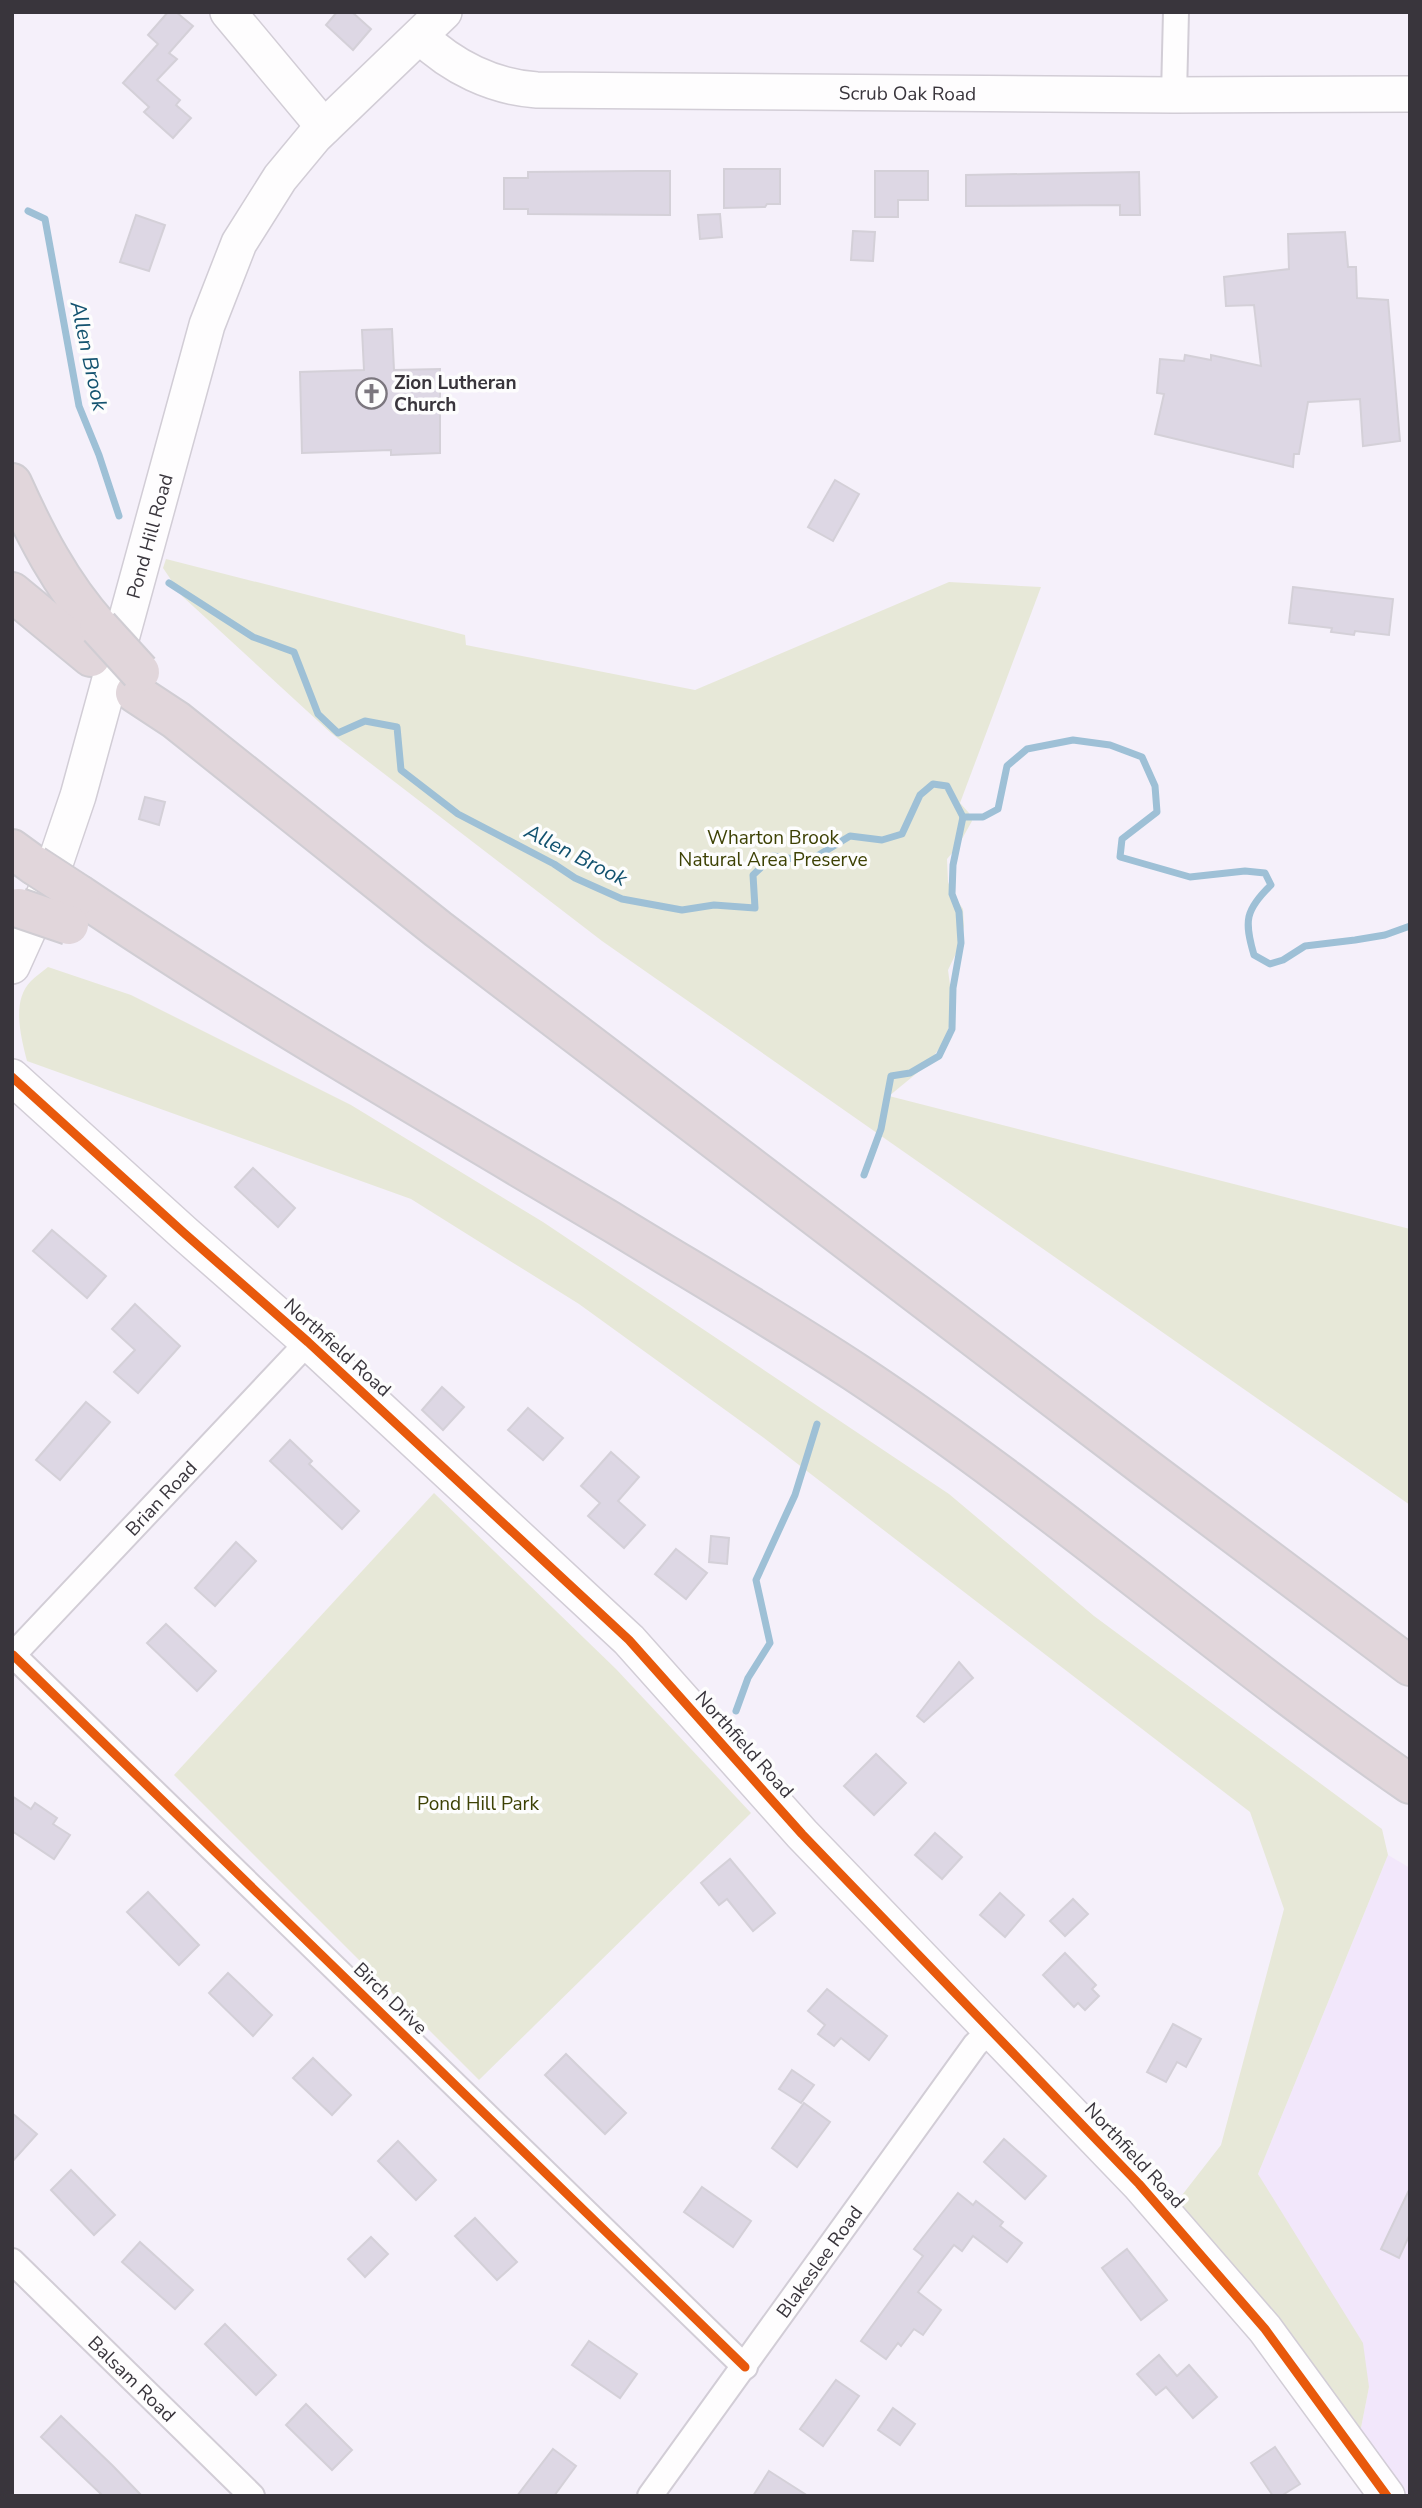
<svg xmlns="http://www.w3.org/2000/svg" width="1422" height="2508" viewBox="0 0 1422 2508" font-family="'Nunito Sans',sans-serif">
	<rect width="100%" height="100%" fill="#f5f0fa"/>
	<polygon fill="#f2e7fb" points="1388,1855 1410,1868 1410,2496 1407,2496 1359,2438 1369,2387 1258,2174"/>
	<g fill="#e7e8d8">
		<polygon points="166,559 465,635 466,645 695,690 949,582 1041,587 960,803 969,813 972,821 958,846 947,859 948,882 953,894 963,909 964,926 960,945 948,970 953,1007 951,1021 943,1043 928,1064 889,1096 1410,1229 1410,1505 602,941 331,733 182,596 163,568"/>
		<path d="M48 967 131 995 351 1105 543 1222 949 1494 1094 1616 1382 1829 1388 1855 1258 2174 1363 2343 1369 2387 1359 2438 1172 2208 1221 2145 1284 1909 1250 1812 764 1438 579 1304 411 1199 27 1061C21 1037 11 1001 31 981 36 976 43 971 48 967Z"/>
		<polygon points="434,1493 616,1669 751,1813 479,2080 174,1775"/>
	</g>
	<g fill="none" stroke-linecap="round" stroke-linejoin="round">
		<g stroke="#9ec0d6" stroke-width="7">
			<polyline points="28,211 45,219 79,406 99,455 119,516"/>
			<path d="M169 583 253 637 294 652 318 714 338 733 365 721 397 727 401 770 458 814 554 864 575 878 622 899 682 910 714 905 755 908 753 875 773 856 809 861 850 836 882 840 902 834 920 795 933 784 947 786 963 817H983L998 809 1007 766 1027 749 1073 740 1110 745 1142 757 1155 786 1157 812 1122 839 1120 857 1190 877 1245 871 1265 873 1271 885C1245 910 1244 921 1254 955L1270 964 1283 960 1305 946 1355 940 1385 935 1410 926"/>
			<polyline points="864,1175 881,1129 891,1076 910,1073 939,1056 952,1029 953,988 961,943 959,912 952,894 953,865 963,817"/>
			<polyline points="736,1711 748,1678 770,1643 756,1580 795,1495 817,1424"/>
		</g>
	</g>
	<g fill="#ddd7e4" stroke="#d4d0d8" stroke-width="2">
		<polygon points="168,12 176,12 193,26 169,53 177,59 157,80 180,100 176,105 191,118 173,138 144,112 149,107 123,83 158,44 148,35"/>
		<polygon points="337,12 352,12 371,29 353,50 326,25"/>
		<polygon points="724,169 780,169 780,204 767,204 765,207 724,208"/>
		<polygon points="638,171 670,171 670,215 528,214 528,209 504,209 504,178 528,178 528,172"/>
		<polygon points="875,171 928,171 928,200 898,200 898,217 875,217"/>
		<polygon points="1139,172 1140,215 1120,215 1120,205 966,206 966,175"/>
		<polygon points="720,214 722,237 700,239 698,215"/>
		<polygon points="136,215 165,225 149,271 120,262"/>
		<polygon points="853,231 875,232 873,261 851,260"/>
		<polygon points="1345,232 1348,267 1356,267 1357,298 1388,300 1400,441 1363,446 1360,399 1308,402 1299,454 1294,454 1293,467 1155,434 1164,394 1157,393 1160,359 1184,361 1185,355 1211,360 1211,355 1261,366 1254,305 1226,306 1224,277 1289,269 1288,234"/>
		<polygon points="392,329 394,370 440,369 440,453 391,455 391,450 302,453 300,372 364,370 362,330"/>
		<polygon points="835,480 859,494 833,541 808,527"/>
		<polygon points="1293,587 1393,599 1389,635 1355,631 1354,635 1331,632 1332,628 1289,623"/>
		<polygon points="145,797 165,802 159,825 139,819"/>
		<polygon points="253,1168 295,1208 278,1227 235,1187"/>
		<polygon points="52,1230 106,1276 87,1298 33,1251"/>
		<polygon points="135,1304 180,1346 138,1393 114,1372 135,1350 112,1329"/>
		<polygon points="442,1387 464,1407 443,1430 422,1410"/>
		<polygon points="86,1402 110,1422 60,1480 36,1460"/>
		<polygon points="528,1408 563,1438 543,1460 508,1430"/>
		<polygon points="290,1440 312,1461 309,1464 359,1511 342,1529 270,1461"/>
		<polygon points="611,1452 639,1477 618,1501 645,1525 624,1548 588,1516 600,1503 581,1486"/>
		<polygon points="711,1536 729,1538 727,1564 709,1562"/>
		<polygon points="236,1542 256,1561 215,1606 195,1588"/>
		<polygon points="676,1549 707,1573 686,1599 655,1574"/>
		<polygon points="166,1624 216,1671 197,1691 147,1643"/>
		<polygon points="959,1662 973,1678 924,1722 917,1716"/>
		<polygon points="876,1754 906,1783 874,1815 844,1786"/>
		<polygon points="12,1796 31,1809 35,1803 57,1818 53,1824 70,1835 54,1859 12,1831"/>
		<polygon points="935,1833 962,1857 942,1879 915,1855"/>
		<polygon points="730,1859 775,1913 753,1931 727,1899 719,1905 701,1883"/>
		<polygon points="148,1892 199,1945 179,1965 127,1912"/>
		<polygon points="1000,1893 1024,1915 1005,1937 980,1915"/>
		<polygon points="1073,1899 1088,1914 1065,1936 1050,1921"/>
		<polygon points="1065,1953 1096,1985 1092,1989 1099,1996 1085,2010 1078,2003 1074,2007 1043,1975"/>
		<polygon points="228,1973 272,2015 253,2036 209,1993"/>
		<polygon points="827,1989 887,2036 869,2060 841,2038 834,2046 818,2034 825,2025 808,2011"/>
		<polygon points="1173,2024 1201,2039 1186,2067 1177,2062 1166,2082 1147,2072"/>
		<polygon points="566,2054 626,2113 605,2134 545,2075"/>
		<polygon points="313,2058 351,2095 332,2115 293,2078"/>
		<polygon points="792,2070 814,2085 801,2103 779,2089"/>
		<polygon points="804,2103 830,2122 797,2167 772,2148"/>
		<polygon points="12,2113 37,2134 12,2162"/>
		<polygon points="1004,2139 1046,2176 1025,2199 984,2162"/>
		<polygon points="398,2141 436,2180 416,2200 378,2161"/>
		<polygon points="71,2170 115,2215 94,2235 51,2190"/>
		<polygon points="702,2187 751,2221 733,2247 684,2212"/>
		<polygon points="1410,2188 1410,2234 1399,2258 1381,2249"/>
		<polygon points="958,2193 973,2205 976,2201 1003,2222 1000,2226 1022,2243 1007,2262 973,2236 962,2251 954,2245 918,2292 941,2310 923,2335 914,2329 901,2346 898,2343 886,2359 861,2341 923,2256 914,2249"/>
		<polygon points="475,2218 517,2262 497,2280 455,2236"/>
		<polygon points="371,2237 388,2254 365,2277 348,2259"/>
		<polygon points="140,2242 193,2290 175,2309 122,2262"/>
		<polygon points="1127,2249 1167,2300 1141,2320 1102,2268"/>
		<polygon points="225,2324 276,2375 256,2395 205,2344"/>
		<polygon points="589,2341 637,2374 620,2398 572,2365"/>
		<polygon points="1159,2355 1177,2376 1189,2365 1217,2397 1193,2418 1166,2387 1156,2395 1137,2374"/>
		<polygon points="836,2380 859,2396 823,2446 800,2429"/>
		<polygon points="306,2404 352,2450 332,2470 286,2425"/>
		<polygon points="893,2408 915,2424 900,2445 878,2430"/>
		<polygon points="61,2416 113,2466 142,2496 103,2496 41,2437"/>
		<polygon points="1275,2447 1300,2484 1281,2496 1273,2496 1251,2463"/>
		<polygon points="553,2449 576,2466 554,2496 517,2496"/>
		<polygon points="769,2471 808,2496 753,2496"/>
	</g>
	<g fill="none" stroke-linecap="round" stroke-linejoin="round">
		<defs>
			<g id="street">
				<polyline points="1174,95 1176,12"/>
				<polyline points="13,1655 745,2367"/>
				<path id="s1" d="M12 1656 308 1342"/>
				<path id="s2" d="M12 2261 252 2496"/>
				<path id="s3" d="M650 2496 975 2045 991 2029"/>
			</g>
			<g id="secondary">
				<polyline points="228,12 324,127"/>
				<path id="s4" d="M420 36C452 67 493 87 537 90L1174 95 1410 94"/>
				<path id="s5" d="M12 966 45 893 78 796 207 325 239 243 280 178 314 137 444 12"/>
				<polyline points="12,1077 184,1233 308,1342 629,1640 802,1834 1139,2184 1265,2329 1387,2496"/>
			</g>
			<g id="highway">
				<path d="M12 483C35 534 61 585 99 627"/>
				<polyline points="12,592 91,657"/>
				<polyline points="135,693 176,720 438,929 1146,1468 1410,1666"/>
				<polyline points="12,849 34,865"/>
				<path d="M80 895C254 1012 435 1117 615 1224 695 1273 776 1320 855 1372 1047 1499 1221 1653 1410 1784"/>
			</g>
		</defs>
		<use href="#street" stroke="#d2cdd6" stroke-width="28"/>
		<use href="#secondary" stroke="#d2cdd6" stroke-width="38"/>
		<use href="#highway" stroke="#d0cdd3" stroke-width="42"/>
		<use href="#street" stroke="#fefdfe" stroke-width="24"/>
		<use href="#secondary" stroke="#fefdfe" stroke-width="35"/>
		<use href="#highway" stroke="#e1d6db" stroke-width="38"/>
		<defs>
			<g id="highway-bridge">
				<polyline points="99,627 140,672"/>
				<polyline points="34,865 80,895"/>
				<polyline points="19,908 69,925"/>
			</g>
		</defs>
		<use href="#highway-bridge" stroke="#d0cdd3" stroke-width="42" stroke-linecap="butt"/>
		<use href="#highway-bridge" stroke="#e1d6db" stroke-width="38"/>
		<defs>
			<g id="cycleway">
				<polyline points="12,1077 184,1233 308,1342 629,1640 802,1834 1139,2184 1265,2329 1387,2496"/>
				<polyline points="13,1655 745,2367"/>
			</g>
		</defs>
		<use href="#cycleway" stroke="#fdfdfd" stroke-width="13"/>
		<use href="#cycleway" stroke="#e8590c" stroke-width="9"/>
	</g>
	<defs>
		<symbol id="church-ring" viewBox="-11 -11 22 22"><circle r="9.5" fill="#fdfdfd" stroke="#7b767e" stroke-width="1.5"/><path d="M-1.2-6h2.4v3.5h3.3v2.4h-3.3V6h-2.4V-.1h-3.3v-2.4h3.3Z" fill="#7b767e"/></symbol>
	</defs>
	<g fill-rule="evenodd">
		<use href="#church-ring" x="354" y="376" width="35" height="35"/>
	</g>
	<g text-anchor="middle" stroke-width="7" stroke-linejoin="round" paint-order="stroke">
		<g font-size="19" fill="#39353c" stroke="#fdfdfd">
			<text dy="7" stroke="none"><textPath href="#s4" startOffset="502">Scrub Oak Road</textPath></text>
			<text dy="7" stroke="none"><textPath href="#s5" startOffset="452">Pond Hill Road</textPath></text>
			<text transform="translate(338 1347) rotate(42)" y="7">Northfield Road</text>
			<text dy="7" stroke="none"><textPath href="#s1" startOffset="217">Brian Road</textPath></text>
			<text transform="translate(745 1744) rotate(48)" y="7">Northfield Road</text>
			<text transform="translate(391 1998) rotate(44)" y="7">Birch Drive</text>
			<text transform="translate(1135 2155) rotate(47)" y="7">Northfield Road</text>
			<text dy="7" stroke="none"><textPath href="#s3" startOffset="289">Blakeslee Road</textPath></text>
			<text dy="7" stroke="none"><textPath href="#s2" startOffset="168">Balsam Road</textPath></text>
		</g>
		<g font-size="19" font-weight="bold" fill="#39353c" stroke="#fdfdfd" text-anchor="start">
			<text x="394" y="389">Zion Lutheran<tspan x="394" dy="22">Church</tspan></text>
		</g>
		<g font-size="19" fill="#3d4104" stroke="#fdfdfd">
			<text x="773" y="844">Wharton Brook<tspan x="773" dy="22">Natural Area Preserve</tspan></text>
			<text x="478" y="1810">Pond Hill Park</text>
		</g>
		<g font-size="21" font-style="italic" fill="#12526f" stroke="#fdfdfd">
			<text transform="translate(89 356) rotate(78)" y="7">Allen Brook</text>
			<text transform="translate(576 855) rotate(27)" y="7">Allen Brook</text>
		</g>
	</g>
	<rect width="1422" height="2508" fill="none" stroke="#39353c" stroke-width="28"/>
</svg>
